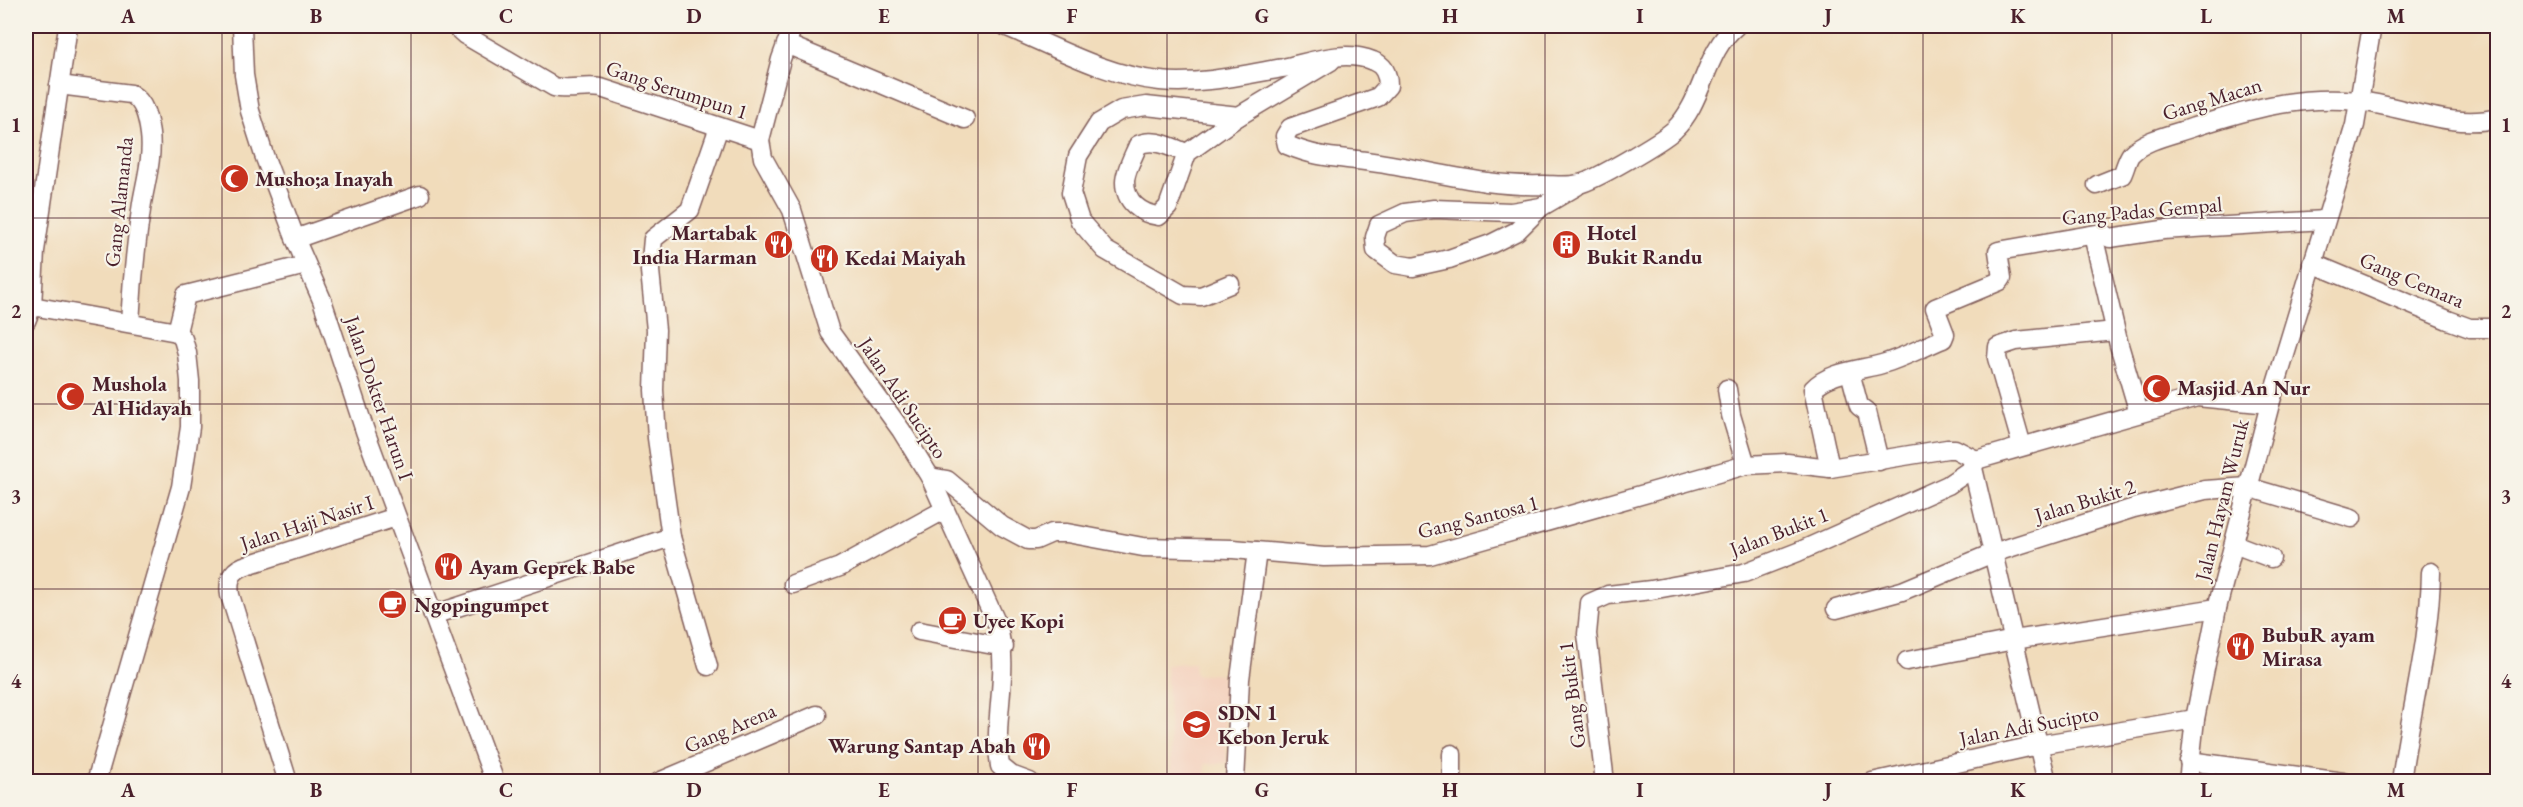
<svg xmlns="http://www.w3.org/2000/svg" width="2523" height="807" viewBox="0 0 2523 807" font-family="'EB Garamond',serif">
	<rect width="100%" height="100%" fill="#f7f3e8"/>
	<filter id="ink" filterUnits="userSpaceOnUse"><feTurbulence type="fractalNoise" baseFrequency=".0167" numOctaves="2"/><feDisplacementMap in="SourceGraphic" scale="12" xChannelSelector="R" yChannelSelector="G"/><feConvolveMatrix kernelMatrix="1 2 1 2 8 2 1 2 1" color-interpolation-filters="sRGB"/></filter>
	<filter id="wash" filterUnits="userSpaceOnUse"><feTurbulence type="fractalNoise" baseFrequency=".008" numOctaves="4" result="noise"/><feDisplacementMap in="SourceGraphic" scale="24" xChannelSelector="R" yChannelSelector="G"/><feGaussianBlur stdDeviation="1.35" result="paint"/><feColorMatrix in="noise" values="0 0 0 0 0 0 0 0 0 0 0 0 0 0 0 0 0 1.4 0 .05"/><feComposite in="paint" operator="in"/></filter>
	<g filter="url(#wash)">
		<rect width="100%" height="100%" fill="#f1dcbb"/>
		<polygon fill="#f4d3c0" points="1194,663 1195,675 1222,674 1227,763 1205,764 1206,776 1172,778 1166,664"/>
	</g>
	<g filter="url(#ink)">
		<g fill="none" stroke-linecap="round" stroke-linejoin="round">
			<defs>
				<g id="minor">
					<polyline points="242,26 244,75 250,111 264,155 297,243 322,300 365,431 495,782"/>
					<path d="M455 26 465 35 554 87C570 91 585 85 601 88L760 140"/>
					<path d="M793 26 781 59 760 140 763 158 792 210 830 332 901 430 930 477 997 624C1011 673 992 717 1000 766L1011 775 1030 782"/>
					<path d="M1005 26C1053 46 1106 76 1160 81 1200 85 1243 75 1283 68 1311 62 1344 49 1373 61 1384 65 1388 74 1388 86L1378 97 1290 128 1285 136 1287 145C1320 159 1338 157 1372 162 1431 170 1482 187 1543 185 1554 185 1568 187 1579 184 1594 181 1662 141 1674 130 1704 102 1704 52 1736 26"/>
					<polyline points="786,44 965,119"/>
					<path d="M59 85 131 94C145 102 148 119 150 134 153 157 146 180 142 203 136 242 132 283 130 323"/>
					<path d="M1187 153C1172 148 1154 137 1138 145 1134 155 1125 171 1125 182 1125 202 1141 214 1159 216L1168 207 1187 153 1239 116 1331 61"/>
					<path d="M2097 185 2122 175C2125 169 2127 159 2131 154 2145 139 2175 134 2194 127 2250 109 2298 95 2358 101 2404 106 2451 130 2498 118"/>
					<polyline points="1541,207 1511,212 1434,209 1405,213 1379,225 1375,237 1376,250 1395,264 1413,267 1449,259 1491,244 1517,231 1541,207 1577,186"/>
					<polyline points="2093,235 2119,345 2139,413"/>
					<polyline points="295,239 420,195"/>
					<polyline points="2312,263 2448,320 2470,328 2498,328"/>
					<polyline points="1230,284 1201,296 1183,295 1105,250 1080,221 1071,193 1078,156 1099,123 1121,110 1146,106 1239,116"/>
					<polyline points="32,306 177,332 183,339 187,353 190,381 190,427 181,487 96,782"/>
					<polyline points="26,321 32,306 35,251 68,26"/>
					<polyline points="177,332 186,295 306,265"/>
					<polyline points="1850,372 1859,406 1867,412 1879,461"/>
					<polyline points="1727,389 1731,415 1746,465"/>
					<polyline points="2022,446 1997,358 1998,347 2016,341 2115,331"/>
					<polyline points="1976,460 1973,468 2047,782"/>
					<polyline points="1976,460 2197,397 2270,404"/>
					<path d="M1830 468 1813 389C1828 372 1861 370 1882 364 1903 358 1923 347 1943 339L1945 334 1935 308 2000 281 2002 278 1998 251 2102 233 2110 238 2163 230 2325 220"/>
					<polyline points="930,477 947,480 1002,526 1028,540 1036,540 1052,533 1067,533 1143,547 1233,549 1324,557 1430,555 1746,465 1787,463 1830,468 1947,449 1955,449 1976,460"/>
					<polyline points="2234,544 2271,558"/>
					<polyline points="793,584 840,567 944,510"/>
					<polyline points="1836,609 1902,591 1993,553 2134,508 2205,490 2248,487 2352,518"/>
					<polyline points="433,615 671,537"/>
					<polyline points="919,631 1004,647"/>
					<polyline points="1907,661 2014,640 2217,608"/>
					<polyline points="708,666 671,537 657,438 654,390 656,330 650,271 653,239 690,210 719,127"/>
					<polyline points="1452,754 1452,782"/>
					<polyline points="2189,761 2343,782"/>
					<path d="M288 782 230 595C228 581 230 572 244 566L396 517"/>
					<polyline points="659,782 817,715"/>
					<polyline points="1235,782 1240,679 1257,551"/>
					<polyline points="1605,782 1587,634 1590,603 1608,595 1651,590 1744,573 1798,552 1948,485 1973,468"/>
					<polyline points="1872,782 2038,745 2195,719"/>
					<polyline points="2188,782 2195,719 2217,608 2270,404 2355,125 2372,26"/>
					<path d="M2401 782C2410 711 2430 643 2431 572"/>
				</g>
			</defs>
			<use href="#minor" stroke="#84615d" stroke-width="21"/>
			<use href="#minor" stroke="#fff" stroke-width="18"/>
		</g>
	</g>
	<path fill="none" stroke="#4a1f2b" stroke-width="1.5" stroke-opacity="0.55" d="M222 26V782M411 26V782M600 26V782M789 26V782M978 26V782M1167 26V782M1356 26V782M1545 26V782M1734 26V782M1923 26V782M2112 26V782M2301 26V782M26 218H2498M26 404H2498M26 589H2498"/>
	<defs>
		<symbol id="mosque-disc" viewBox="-11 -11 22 22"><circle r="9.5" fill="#c8321e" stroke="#f7f3e8"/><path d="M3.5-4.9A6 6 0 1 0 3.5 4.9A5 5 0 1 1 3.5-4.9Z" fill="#fff"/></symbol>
		<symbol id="restaurant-disc" viewBox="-11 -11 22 22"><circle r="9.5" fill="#c8321e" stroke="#f7f3e8"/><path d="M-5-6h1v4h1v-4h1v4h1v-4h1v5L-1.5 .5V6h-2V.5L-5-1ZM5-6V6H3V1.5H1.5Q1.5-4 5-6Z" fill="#fff"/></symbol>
		<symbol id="building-disc" viewBox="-11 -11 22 22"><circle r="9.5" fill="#c8321e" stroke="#f7f3e8"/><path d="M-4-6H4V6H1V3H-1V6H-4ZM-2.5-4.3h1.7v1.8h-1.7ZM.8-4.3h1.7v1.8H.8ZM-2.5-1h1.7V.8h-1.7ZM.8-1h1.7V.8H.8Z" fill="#fff"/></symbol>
		<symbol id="cafe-disc" viewBox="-11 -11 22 22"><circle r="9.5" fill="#c8321e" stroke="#f7f3e8"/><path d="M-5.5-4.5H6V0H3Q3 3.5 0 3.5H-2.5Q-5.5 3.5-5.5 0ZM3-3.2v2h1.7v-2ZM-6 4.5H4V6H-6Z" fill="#fff"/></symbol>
		<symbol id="school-disc" viewBox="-11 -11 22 22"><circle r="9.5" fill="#c8321e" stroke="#f7f3e8"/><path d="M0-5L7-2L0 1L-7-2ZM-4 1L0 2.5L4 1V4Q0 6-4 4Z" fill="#fff"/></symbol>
	</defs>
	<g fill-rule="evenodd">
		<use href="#mosque-disc" x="218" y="162" width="33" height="33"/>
		<use href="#restaurant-disc" x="762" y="228" width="33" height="33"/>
		<use href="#building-disc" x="1550" y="228" width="33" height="33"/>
		<use href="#restaurant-disc" x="808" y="242" width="33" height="33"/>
		<use href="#mosque-disc" x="2140" y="372" width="33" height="33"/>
		<use href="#mosque-disc" x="54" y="380" width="33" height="33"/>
		<use href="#restaurant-disc" x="432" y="550" width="33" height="33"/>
		<use href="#cafe-disc" x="376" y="588" width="33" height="33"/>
		<use href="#cafe-disc" x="936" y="604" width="33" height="33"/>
		<use href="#restaurant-disc" x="2224" y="630" width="33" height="33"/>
		<use href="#school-disc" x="1180" y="708" width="33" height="33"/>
		<use href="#restaurant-disc" x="1020" y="730" width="33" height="33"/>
	</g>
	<g text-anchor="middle" stroke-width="4.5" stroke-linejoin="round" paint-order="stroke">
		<g font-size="21" fill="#4a1f2b" stroke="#f7f3e8">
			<text transform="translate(677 90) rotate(18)" y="7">Gang Serumpun 1</text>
			<text transform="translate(2212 99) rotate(-17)" y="7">Gang Macan</text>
			<text transform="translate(119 202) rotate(-84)" y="7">Gang Alamanda</text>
			<text transform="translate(2142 211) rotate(-5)" y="7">Gang Padas Gempal</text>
			<text transform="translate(2412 280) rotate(23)" y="7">Gang Cemara</text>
			<text transform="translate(379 398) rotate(71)" y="7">Jalan Dokter Harun I</text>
			<text transform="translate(903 398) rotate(56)" y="7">Jalan Adi Sucipto</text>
			<text transform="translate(2222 500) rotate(-76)" y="7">Jalan Hayam Wuruk</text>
			<text transform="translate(2085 501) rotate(-17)" y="7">Jalan Bukit 2</text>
			<text transform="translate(1478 517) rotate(-14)" y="7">Gang Santosa 1</text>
			<text transform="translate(307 523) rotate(-18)" y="7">Jalan Haji Nasir I</text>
			<text transform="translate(1779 532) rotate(-21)" y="7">Jalan Bukit 1</text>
			<text transform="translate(1572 695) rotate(-97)" y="7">Gang Bukit 1</text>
			<text transform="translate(2029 726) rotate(-11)" y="7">Jalan Adi Sucipto</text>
			<text transform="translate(730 728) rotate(-23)" y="7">Gang Arena</text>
		</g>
		<g font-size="21" font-weight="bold" fill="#4a1f2b" stroke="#f7f3e8" text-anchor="start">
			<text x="255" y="186">Musho;a Inayah</text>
			<text x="757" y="240" text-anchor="end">Martabak<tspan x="757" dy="24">India Harman</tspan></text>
			<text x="1587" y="240">Hotel<tspan x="1587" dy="24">Bukit Randu</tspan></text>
			<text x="845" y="265">Kedai Maiyah</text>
			<text x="92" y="391">Mushola<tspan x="92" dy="24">Al Hidayah</tspan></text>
			<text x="2177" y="395">Masjid An Nur</text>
			<text x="469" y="574">Ayam Geprek Babe</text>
			<text x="414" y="612">Ngopingumpet</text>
			<text x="973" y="628">Uyee Kopi</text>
			<text x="2262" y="642">BubuR ayam<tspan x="2262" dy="24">Mirasa</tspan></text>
			<text x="1218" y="720">SDN 1<tspan x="1218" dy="24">Kebon Jeruk</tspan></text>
			<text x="1016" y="753" text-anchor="end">Warung Santap Abah</text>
		</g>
	</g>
	<rect width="2523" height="807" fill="none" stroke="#f7f3e8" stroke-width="66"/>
	<rect x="33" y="33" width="2457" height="741" fill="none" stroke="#4a1f2b" stroke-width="2"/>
	<g font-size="20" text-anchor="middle" font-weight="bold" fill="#4a1f2b">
		<text x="128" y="23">A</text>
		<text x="316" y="23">B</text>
		<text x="506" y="23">C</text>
		<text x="694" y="23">D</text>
		<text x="884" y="23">E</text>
		<text x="1072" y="23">F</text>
		<text x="1262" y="23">G</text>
		<text x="1450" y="23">H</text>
		<text x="1640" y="23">I</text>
		<text x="1828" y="23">J</text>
		<text x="2018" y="23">K</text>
		<text x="2206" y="23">L</text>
		<text x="2396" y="23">M</text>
		<text x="16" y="132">1</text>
		<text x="2506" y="132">1</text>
		<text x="16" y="318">2</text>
		<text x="2506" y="318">2</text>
		<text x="16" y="503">3</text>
		<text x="2506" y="503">3</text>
		<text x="16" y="688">4</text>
		<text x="2506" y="688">4</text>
		<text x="128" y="797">A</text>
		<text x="316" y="797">B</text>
		<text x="506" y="797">C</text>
		<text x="694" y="797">D</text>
		<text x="884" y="797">E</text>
		<text x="1072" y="797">F</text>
		<text x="1262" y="797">G</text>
		<text x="1450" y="797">H</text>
		<text x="1640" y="797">I</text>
		<text x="1828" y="797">J</text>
		<text x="2018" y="797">K</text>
		<text x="2206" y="797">L</text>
		<text x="2396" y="797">M</text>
	</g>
</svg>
